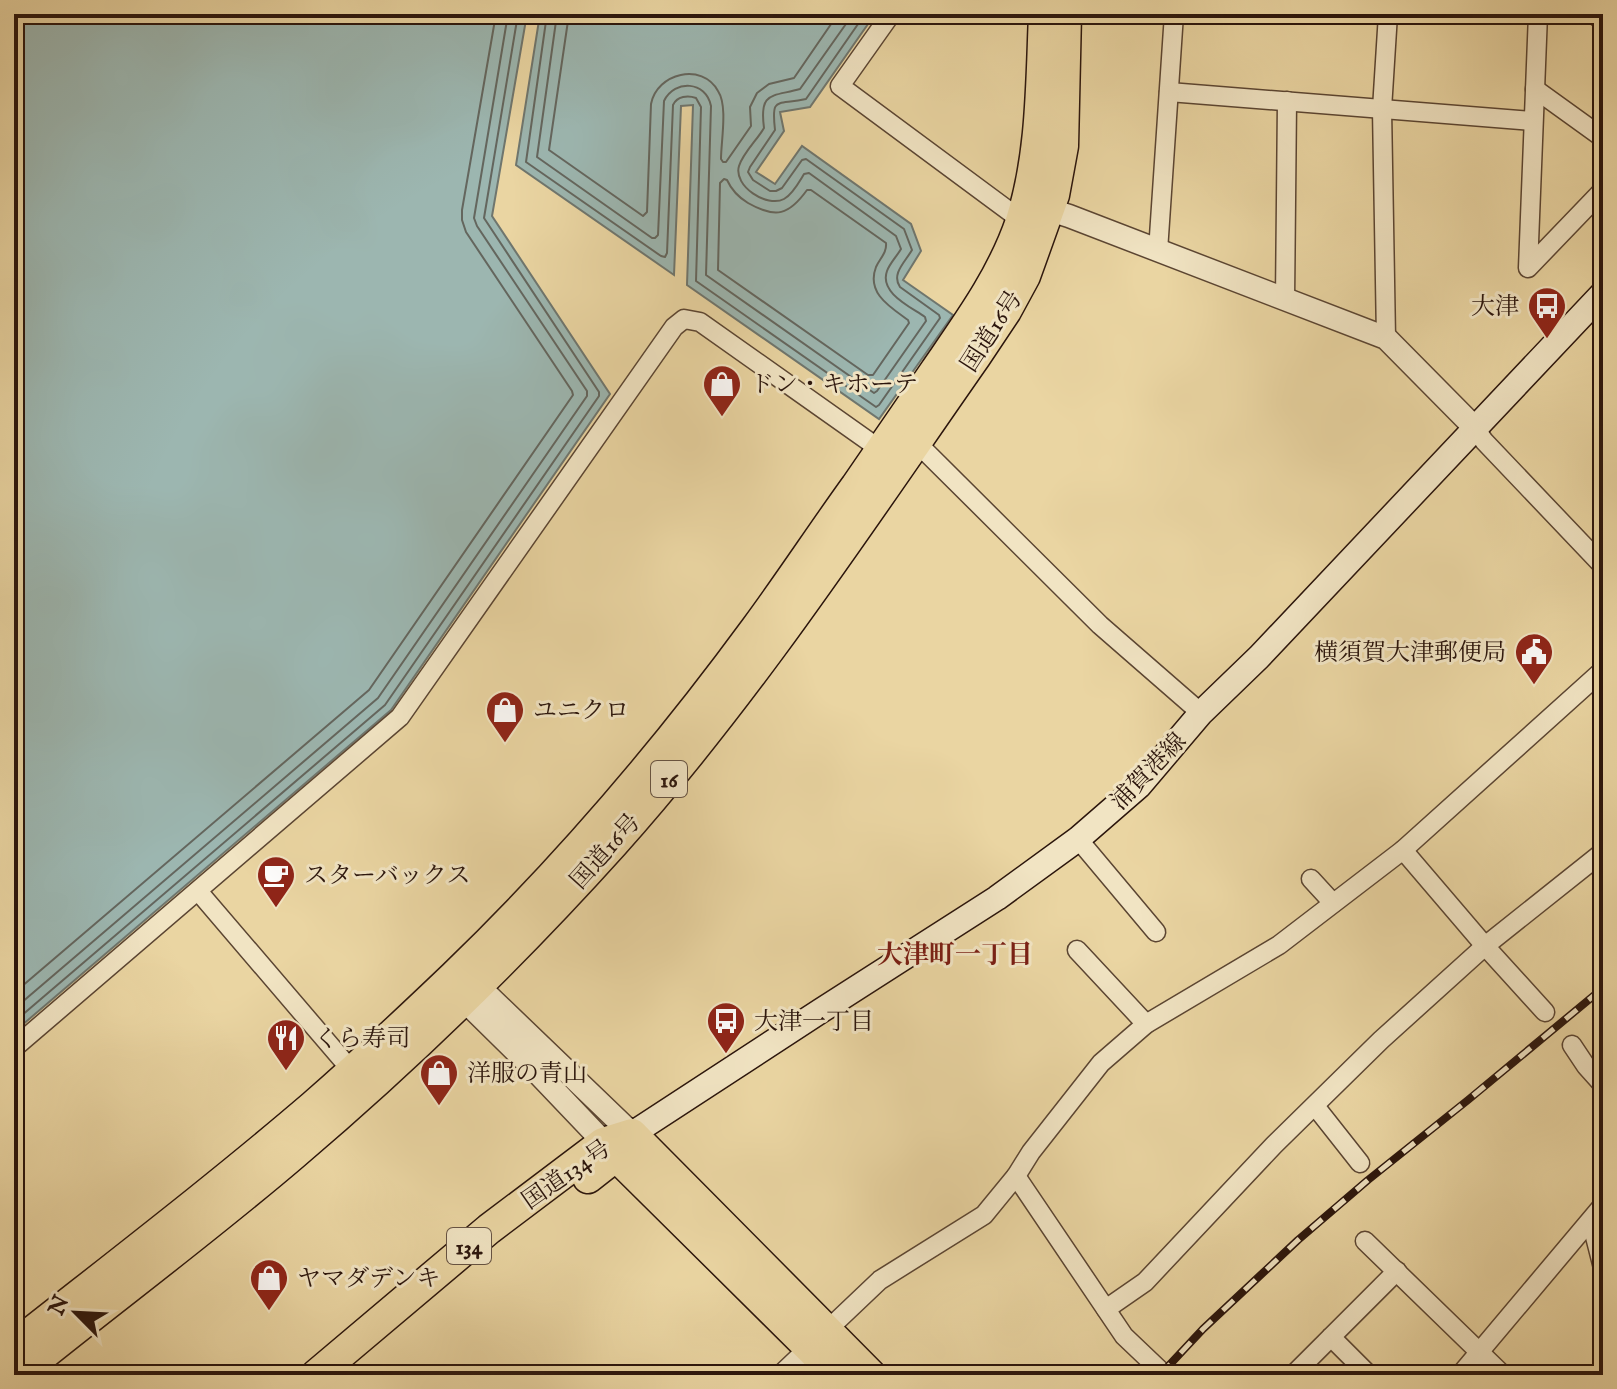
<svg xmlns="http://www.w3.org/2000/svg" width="1617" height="1389" viewBox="0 0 1617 1389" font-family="'IM FELL English','Noto Serif JP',serif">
	<rect width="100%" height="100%" fill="#ead5a2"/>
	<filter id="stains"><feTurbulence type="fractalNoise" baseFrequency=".0025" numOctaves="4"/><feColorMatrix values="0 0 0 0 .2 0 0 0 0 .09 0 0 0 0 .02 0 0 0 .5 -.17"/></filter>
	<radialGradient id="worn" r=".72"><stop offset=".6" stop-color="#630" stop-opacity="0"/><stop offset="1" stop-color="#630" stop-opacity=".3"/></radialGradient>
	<g fill="#9cb6b0" stroke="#6f766e" stroke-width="2">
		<polygon points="14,14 527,14 492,216 610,394 391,710 14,1032"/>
		<polygon points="540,14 875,14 810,107 780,112 784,131 756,172 775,184 802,146 911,224 921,251 903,280 953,315 879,419 687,285 693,105 681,106 674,275 516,165"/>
	</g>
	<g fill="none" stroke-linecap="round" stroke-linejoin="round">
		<g stroke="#64665e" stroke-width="2">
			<path d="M547 14 526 162 661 256 665 257 667 253 673 105C677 96 688 95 696 98L701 107 696 281 876 407 879 405 940 318 939 315 900 287C891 274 905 262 912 250L904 229 806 159 802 160 782 188 776 191H770L753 180 748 172 750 167 775 130C771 95 777 106 806 99L865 14"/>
			<path d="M557 14 537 157 652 238H655L658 235 664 101C675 79 706 81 711 106L706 275 874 393 877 391 926 321 925 317C911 307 879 293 887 271 890 263 897 256 901 249L896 236 809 173 804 174C799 182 793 194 784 199 767 208 733 186 739 166 743 153 757 140 764 128 759 91 772 97 800 89L853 14"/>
			<path d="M569 14 549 150 643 216 647 212 651 104C657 73 702 62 718 91 728 106 721 141 721 159L723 162H726L751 126 750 107 757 93 769 84 794 78 838 14"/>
			<path d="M724 179 727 180C732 191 738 197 748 203 776 219 789 215 807 190H811L886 243C887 253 880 258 876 267 866 293 890 307 908 320L909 323 873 375H868L718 270 720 183Z"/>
			<polyline points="14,993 369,690 573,395 572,391 466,232 462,220 462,210 496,14"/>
			<polyline points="14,1009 378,698 587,396 587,391 477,226 474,218 508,14"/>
			<polyline points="14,1022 385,705 599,396 599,392 484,218 518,14"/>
		</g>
		<defs>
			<g id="minor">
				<polyline points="891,14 840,86 1021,220"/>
				<polyline points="1538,14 1528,268 1603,190"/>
				<polyline points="1593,14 1603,21"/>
				<polyline points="1535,89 1603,138"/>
				<polyline points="1169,92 1533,121"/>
				<polyline points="1158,251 1174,14"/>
				<polyline points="1285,300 1287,101"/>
				<polyline points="1386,338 1382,109 1388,14"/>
				<polyline points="1475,428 1484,441 1603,566"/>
				<polyline points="1078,839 1156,932"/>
				<polyline points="1403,850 1485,946 1545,1012"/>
				<polyline points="1311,879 1333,903"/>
				<polyline points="198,891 352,1071"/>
				<polyline points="1077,950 1146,1024"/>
				<polyline points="1572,1045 1586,1066 1603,1085"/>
				<polyline points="14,1048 400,717 674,327 684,319 700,322 881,450 916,442 1100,625 1201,713"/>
				<polyline points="1315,1106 1360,1163"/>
				<polyline points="1016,1176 1124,1336 1165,1375"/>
				<polyline points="1591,1221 1603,1268"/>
				<polyline points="1365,1241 1503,1375"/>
				<polyline points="1106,1309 1145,1282 1274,1145 1381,1040 1485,946 1603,852"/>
				<polyline points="1331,1337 1369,1375"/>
				<polyline points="780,1375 880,1280 984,1215 1016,1176 1031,1152 1101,1063 1146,1024 1279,945 1403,850 1603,670"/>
				<polyline points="1293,1375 1397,1271"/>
				<polyline points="1460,1375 1603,1205"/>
			</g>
			<g id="tertiary">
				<polyline points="1037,214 1050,210 1069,216 1386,338 1475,428"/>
				<polyline points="465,981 478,986 632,1134"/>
				<polyline points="459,989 464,1000 532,1067 613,1152"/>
			</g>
			<polyline id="secondary" points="622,1147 632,1134 822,1010 997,898 1078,839 1139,786 1201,713 1259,657 1603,293"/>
			<g id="trunk">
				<polyline points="588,1178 616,1156 837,1375"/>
				<path d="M14 1346C114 1267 216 1189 313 1106 361 1064 408 1020 454 976 564 870 665 752 756 628 790 582 822 533 856 486 882 448 909 409 935 371 968 323 1002 277 1021 221 1042 154 1041 84 1044 14"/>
				<path d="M18 1375C109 1301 204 1231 294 1154 407 1058 514 954 613 844 748 693 860 522 976 356L1006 311 1025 276 1054 195 1063 146 1066 14"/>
				<polyline points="316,1375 489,1229 603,1143 632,1134 871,1375"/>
			</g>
		</defs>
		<use href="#minor" stroke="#5b4532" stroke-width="21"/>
		<use href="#tertiary" stroke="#5b4532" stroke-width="25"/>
		<use href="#secondary" stroke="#2b150c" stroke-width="27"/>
		<use href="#trunk" stroke="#2b150c" stroke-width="33"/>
		<use href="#minor" stroke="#f1e4c3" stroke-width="18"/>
		<use href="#tertiary" stroke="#f1e4c3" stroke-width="22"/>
		<use href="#secondary" stroke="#f1e4c3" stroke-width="24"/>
		<use href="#trunk" stroke="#ead5a2" stroke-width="30"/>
		<defs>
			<polyline id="rail" points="1160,1375 1203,1329 1298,1240 1368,1180 1468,1100 1603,988"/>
		</defs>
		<use href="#rail" stroke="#2b150c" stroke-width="8"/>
		<use href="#rail" stroke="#f1e4c3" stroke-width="5" stroke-dasharray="15" stroke-linecap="butt"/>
	</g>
	<defs>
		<symbol id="bus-pin" viewBox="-11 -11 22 30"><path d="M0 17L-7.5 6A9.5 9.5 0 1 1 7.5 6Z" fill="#8f2418" stroke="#f1e4c3"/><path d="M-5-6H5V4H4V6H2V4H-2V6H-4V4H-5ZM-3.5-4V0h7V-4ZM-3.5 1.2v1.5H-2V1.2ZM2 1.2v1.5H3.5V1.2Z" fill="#fff"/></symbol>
		<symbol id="shop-pin" viewBox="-11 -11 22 30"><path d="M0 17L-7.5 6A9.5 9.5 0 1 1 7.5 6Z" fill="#8f2418" stroke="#f1e4c3"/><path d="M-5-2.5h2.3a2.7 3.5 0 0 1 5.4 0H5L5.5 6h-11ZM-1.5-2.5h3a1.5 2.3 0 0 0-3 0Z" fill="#fff"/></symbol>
		<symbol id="civic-pin" viewBox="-11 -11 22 30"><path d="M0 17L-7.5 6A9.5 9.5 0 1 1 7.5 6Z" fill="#8f2418" stroke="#f1e4c3"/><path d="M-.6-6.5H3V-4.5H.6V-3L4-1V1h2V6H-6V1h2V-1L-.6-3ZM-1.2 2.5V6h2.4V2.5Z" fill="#fff"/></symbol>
		<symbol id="cafe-pin" viewBox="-11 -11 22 30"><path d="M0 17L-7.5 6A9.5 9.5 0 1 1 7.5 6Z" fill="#8f2418" stroke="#f1e4c3"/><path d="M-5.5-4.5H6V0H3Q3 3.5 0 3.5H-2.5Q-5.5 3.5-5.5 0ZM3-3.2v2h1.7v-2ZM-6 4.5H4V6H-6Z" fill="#fff"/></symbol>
		<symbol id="restaurant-pin" viewBox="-11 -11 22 30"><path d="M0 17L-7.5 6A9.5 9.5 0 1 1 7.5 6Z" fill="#8f2418" stroke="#f1e4c3"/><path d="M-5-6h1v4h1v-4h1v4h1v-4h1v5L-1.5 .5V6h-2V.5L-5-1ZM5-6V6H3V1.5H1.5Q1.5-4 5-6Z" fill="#fff"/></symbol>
	</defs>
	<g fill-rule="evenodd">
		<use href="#bus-pin" x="1525" y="284" width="44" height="60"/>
		<use href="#shop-pin" x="700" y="362" width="44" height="60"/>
		<use href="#civic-pin" x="1512" y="630" width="44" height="60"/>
		<use href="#shop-pin" x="483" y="688" width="44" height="60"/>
		<use href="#cafe-pin" x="254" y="853" width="44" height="60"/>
		<use href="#bus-pin" x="704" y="999" width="44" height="60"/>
		<use href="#restaurant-pin" x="264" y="1016" width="44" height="60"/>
		<use href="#shop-pin" x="417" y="1051" width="44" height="60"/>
		<use href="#shop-pin" x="247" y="1256" width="44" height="60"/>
	</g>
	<g text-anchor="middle" stroke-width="6" stroke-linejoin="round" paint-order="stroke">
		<g fill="#f1e4c3" stroke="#665343" stroke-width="2">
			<rect x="651" y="761" width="36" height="36" rx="6"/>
			<rect x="447" y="1228" width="44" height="36" rx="6"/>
		</g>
		<g font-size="22" font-weight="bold" fill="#2b150c">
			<text x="669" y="787">16</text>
			<text x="469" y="1254">134</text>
		</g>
		<g font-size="24" fill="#2b150c" stroke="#f1e4c3" text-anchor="start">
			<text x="1519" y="314" text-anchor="end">大津</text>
			<text x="750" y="392">ドン・キホーテ</text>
			<text x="1506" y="660" text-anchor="end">横須賀大津郵便局</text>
			<text x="533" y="718">ユニクロ</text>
			<text x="304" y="883">スターバックス</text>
			<text x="754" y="1029">大津一丁目</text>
			<text x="314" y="1046">くら寿司</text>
			<text x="467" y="1081">洋服の青山</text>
			<text x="297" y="1286">ヤマダデンキ</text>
		</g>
		<g font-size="24" fill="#2b150c" stroke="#f1e4c3">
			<text transform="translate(991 331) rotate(-57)" y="8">国道16号</text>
			<text transform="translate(1148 771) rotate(-46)" y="8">浦賀港線</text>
			<text transform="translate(605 851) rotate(-48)" y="8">国道16号</text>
			<text transform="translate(566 1174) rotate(-35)" y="8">国道134号</text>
		</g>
		<g font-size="26" font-weight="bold" fill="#7a1f14" stroke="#f1e4c3">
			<text x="955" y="963">大津町一丁目</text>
		</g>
	</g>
	<rect width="1617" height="1389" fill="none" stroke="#ead5a2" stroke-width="48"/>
	<rect x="16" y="16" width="1585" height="1357" fill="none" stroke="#2b150c" stroke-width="4"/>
	<rect x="24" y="24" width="1569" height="1341" fill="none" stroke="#2b150c" stroke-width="2"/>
	<g transform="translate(76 1313) rotate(294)" stroke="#f1e4c3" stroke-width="6" paint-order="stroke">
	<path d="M0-6L14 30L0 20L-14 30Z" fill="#2b150c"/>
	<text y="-12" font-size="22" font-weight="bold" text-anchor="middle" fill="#2b150c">N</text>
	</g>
	<rect width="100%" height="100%" filter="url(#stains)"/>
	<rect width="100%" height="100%" fill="url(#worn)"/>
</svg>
